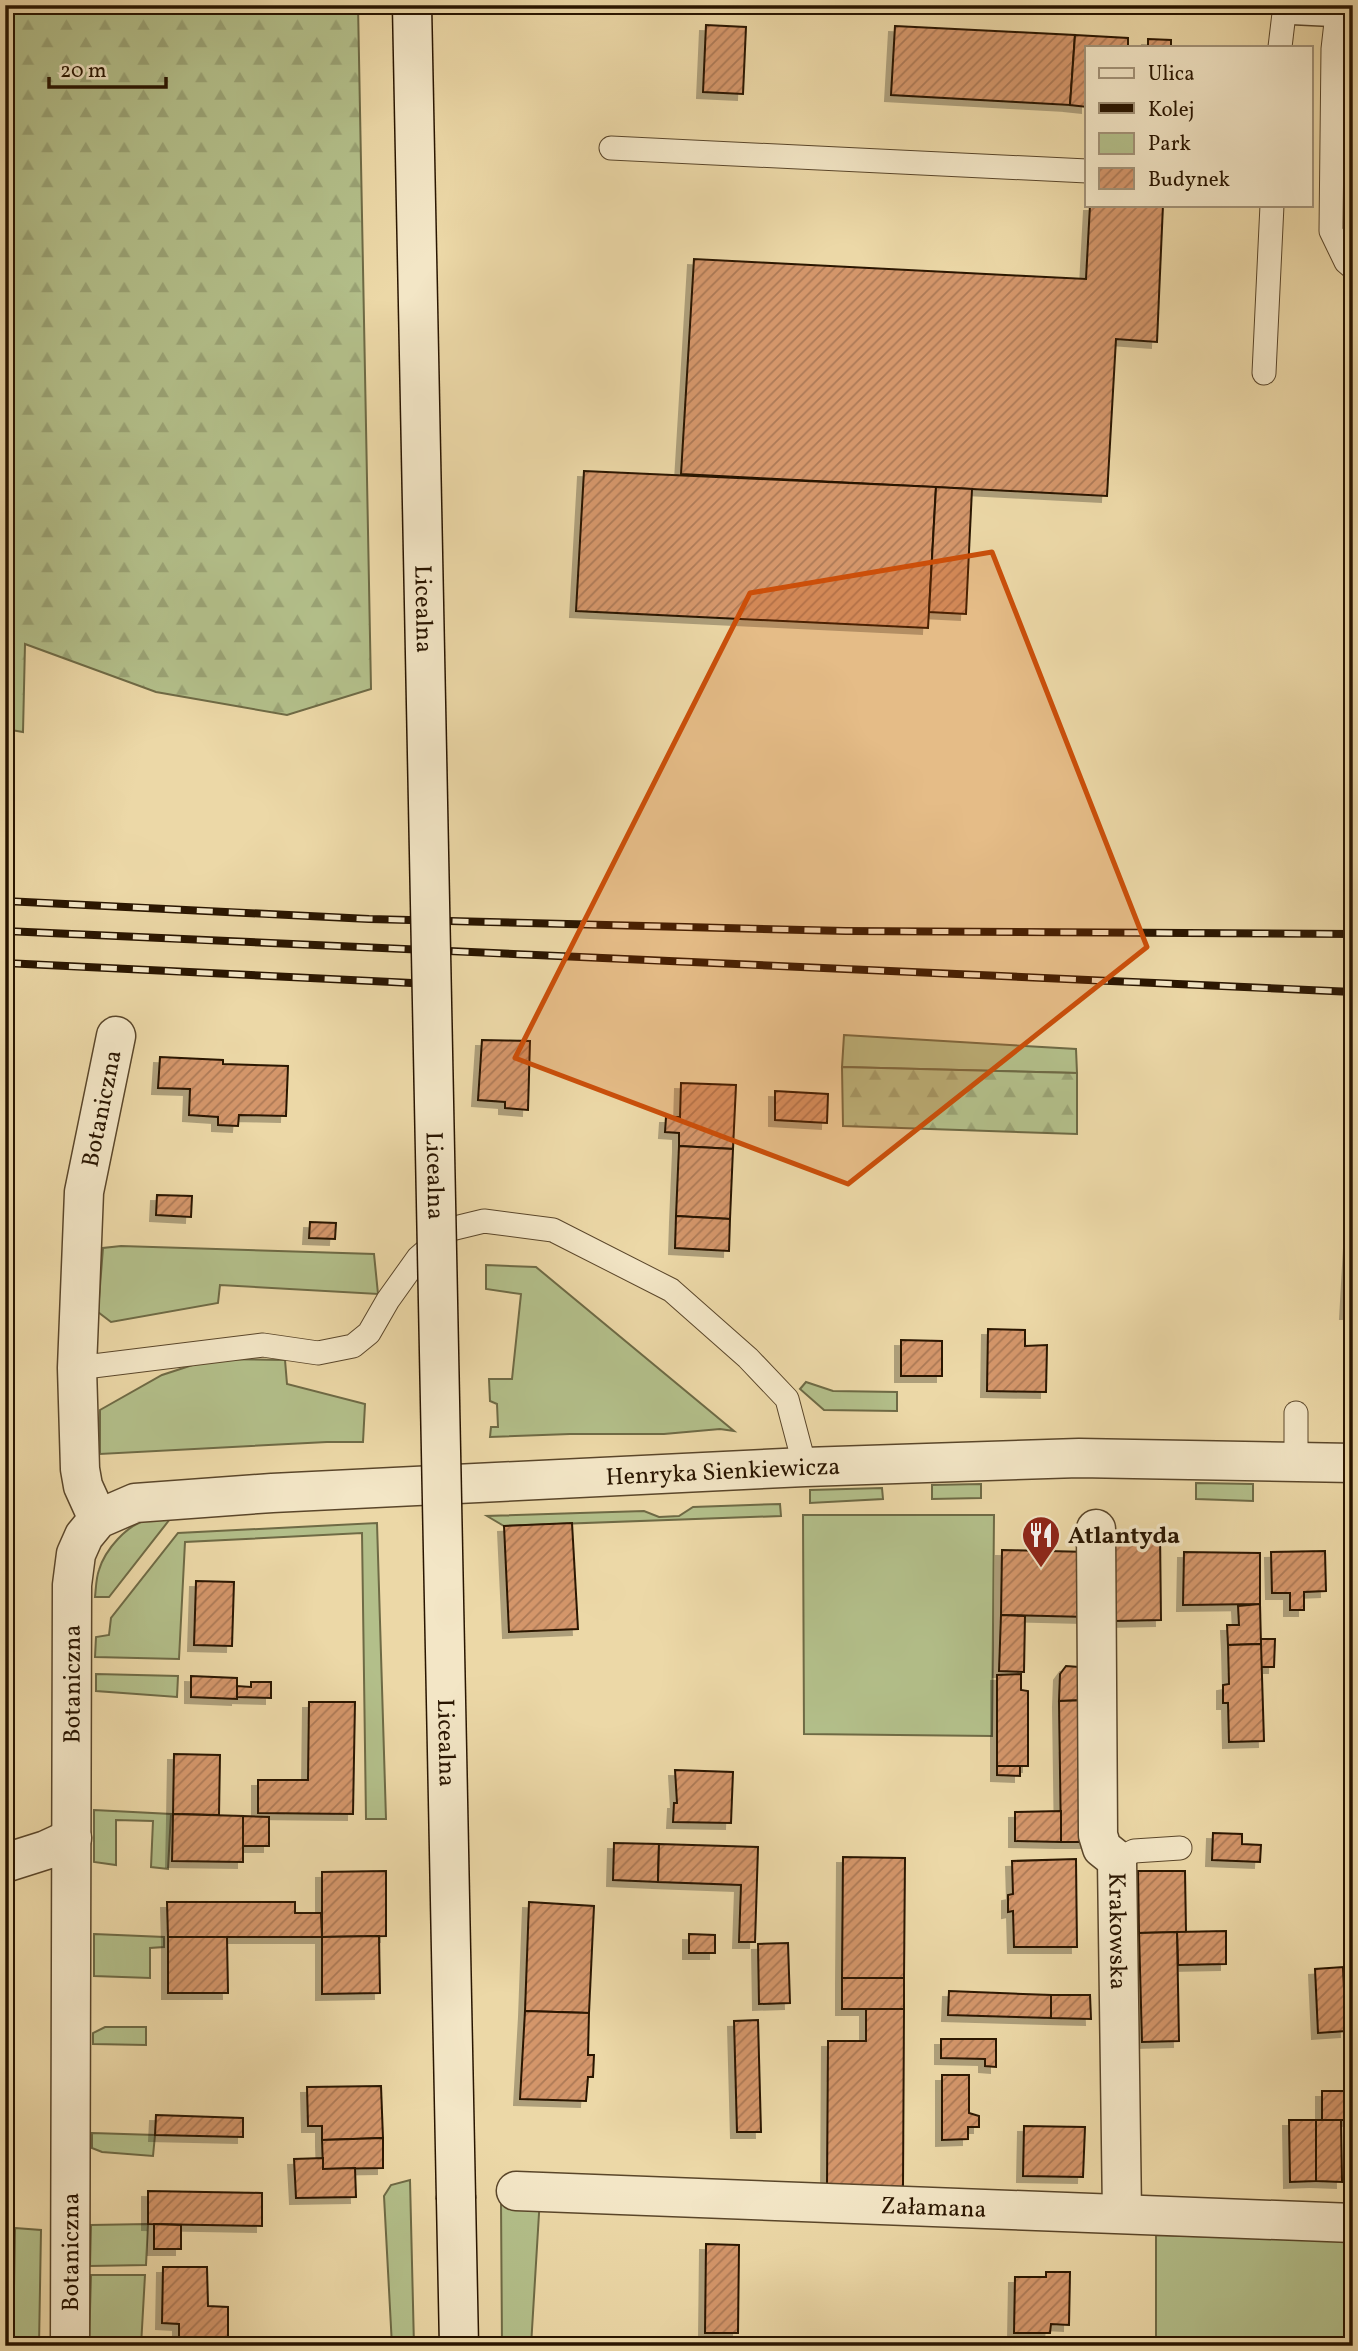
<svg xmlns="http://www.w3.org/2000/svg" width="1358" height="2351" viewBox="0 0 1358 2351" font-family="Vollkorn,serif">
	<defs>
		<pattern id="forest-firs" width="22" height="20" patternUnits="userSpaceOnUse" patternTransform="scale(1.75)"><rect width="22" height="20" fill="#b3bf8a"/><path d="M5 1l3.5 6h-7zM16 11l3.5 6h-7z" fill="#9aa375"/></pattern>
		<pattern id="building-hatch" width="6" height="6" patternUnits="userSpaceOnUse" patternTransform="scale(1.75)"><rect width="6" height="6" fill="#d4966b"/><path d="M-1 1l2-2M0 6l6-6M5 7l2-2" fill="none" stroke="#ac7956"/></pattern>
		<filter id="shadow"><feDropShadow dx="-6" dy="6" stdDeviation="0" flood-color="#0004"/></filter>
	</defs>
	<rect width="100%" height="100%" fill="#ecd8a7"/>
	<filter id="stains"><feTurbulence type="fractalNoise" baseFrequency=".00286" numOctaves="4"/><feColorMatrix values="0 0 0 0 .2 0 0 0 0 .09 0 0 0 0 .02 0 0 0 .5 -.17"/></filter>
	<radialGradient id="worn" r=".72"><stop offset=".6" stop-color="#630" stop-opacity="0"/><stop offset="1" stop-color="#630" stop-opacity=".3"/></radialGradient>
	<g fill="#b3bf8a" stroke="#6e6a45" stroke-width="2">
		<polygon points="844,1035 1076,1049 1077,1073 842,1067"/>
		<polygon points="121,1246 374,1254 378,1294 220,1285 218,1303 111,1322 98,1312 103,1248"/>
		<polygon points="486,1265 536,1267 734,1431 720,1429 664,1434 570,1434 490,1437 491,1427 498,1427 497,1404 490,1401 489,1379 512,1379 521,1294 486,1289"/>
		<polygon points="211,1359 285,1360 287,1384 365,1404 363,1442 327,1442 100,1454 100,1410 162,1375"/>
		<polygon points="806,1382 833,1391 897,1392 897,1411 824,1410 800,1389"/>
		<polygon points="1196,1483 1253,1484 1253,1501 1196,1499"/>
		<polygon points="981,1484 981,1498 932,1499 932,1485"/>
		<polygon points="882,1488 883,1499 810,1503 810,1490"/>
		<polygon points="780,1504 781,1516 504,1526 487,1516 644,1511 659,1517 679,1516 693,1507"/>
		<polygon points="803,1515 994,1515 992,1736 804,1734"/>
		<path d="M170 1519 109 1597H95C96 1588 96 1578 99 1570 105 1550 127 1524 148 1520 155 1519 163 1519 170 1519Z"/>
		<polygon points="377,1523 386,1819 366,1819 362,1533 185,1542 179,1659 95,1657 96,1637 109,1635 111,1618 178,1533"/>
		<polygon points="96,1674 178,1676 177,1697 96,1691"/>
		<polygon points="94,1810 171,1814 168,1869 151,1867 153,1821 116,1820 116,1865 94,1862"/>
		<polygon points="94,1934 164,1937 164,1947 150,1948 150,1978 94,1976"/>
		<polygon points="105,2027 146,2027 146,2045 93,2044 93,2033"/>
		<polygon points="92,2133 155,2135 153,2156 102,2152 92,2148"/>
		<polygon points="410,2180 414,2346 392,2346 384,2196 391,2185"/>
		<polygon points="540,2197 531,2346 502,2346 501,2202"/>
		<polygon points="148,2224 146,2265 90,2266 91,2225"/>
		<polygon points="15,2228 41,2230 39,2346 13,2346"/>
		<polygon points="1156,2235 1353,2241 1353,2346 1156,2346"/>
		<polygon points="91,2275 145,2275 141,2346 89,2346"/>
	</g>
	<g fill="url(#forest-firs)" stroke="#6e6a45" stroke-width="2">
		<polygon points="5,5 358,5 371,689 287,715 156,692 25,644 23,732 5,729"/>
		<polygon points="842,1067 1077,1073 1077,1134 843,1126"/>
	</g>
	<g fill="url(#building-hatch)" stroke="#291500" stroke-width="2" filter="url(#shadow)">
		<polygon points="706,25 746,27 743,94 703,92"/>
		<polygon points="895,26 1075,35 1070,105 891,95"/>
		<polygon points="1075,35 1128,38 1128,47 1087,47 1087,107 1070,105"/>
		<polygon points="1148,39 1171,40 1171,47 1148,47"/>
		<polygon points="1090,205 1163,205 1157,342 1116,339 1107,496 681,474 694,259 1086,279"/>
		<polygon points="584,471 936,487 928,628 576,611"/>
		<polygon points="936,487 972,489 966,614 929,612"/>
		<polygon points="482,1040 530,1041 528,1110 505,1108 505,1102 478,1100"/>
		<polygon points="160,1057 223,1060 223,1064 288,1066 286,1116 239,1115 238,1126 218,1125 218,1117 189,1115 190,1089 158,1088"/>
		<polygon points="681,1083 736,1085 733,1149 679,1146 679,1133 665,1132 666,1117 680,1117"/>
		<polygon points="775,1091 828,1094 827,1123 775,1120"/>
		<polygon points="679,1146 733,1149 730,1219 676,1216"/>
		<polygon points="157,1195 192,1196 191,1217 156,1215"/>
		<polygon points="676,1216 730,1219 729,1251 675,1248"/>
		<polygon points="310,1222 336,1223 335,1239 309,1238"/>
		<polygon points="1350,1242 1353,1242 1353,1313 1346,1313"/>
		<polygon points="988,1329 1025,1330 1025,1346 1047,1345 1046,1392 987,1391"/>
		<polygon points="901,1340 942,1341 942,1376 901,1376"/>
		<polygon points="572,1523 578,1629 509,1632 504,1526"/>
		<polygon points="1160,1532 1161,1620 1114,1621 1113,1533"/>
		<polygon points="1002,1550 1089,1552 1088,1617 1001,1615"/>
		<polygon points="1325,1551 1326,1591 1304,1592 1304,1610 1290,1610 1290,1593 1272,1593 1271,1552"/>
		<polygon points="1184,1552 1260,1553 1260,1604 1183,1605"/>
		<polygon points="196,1581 234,1582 232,1646 194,1645"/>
		<polygon points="1260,1604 1261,1644 1228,1645 1227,1625 1239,1625 1238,1606"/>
		<polygon points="1001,1615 1025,1616 1024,1672 999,1671"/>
		<polygon points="1261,1639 1275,1639 1274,1667 1261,1667"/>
		<polygon points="1261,1644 1264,1741 1229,1742 1228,1703 1223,1703 1223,1685 1229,1684 1228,1645"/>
		<polygon points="1066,1666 1092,1668 1091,1700 1059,1701 1060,1674"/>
		<polygon points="1021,1674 1021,1690 1028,1691 1028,1766 997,1766 997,1675"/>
		<polygon points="191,1676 237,1678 237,1699 191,1697"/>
		<polygon points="251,1682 271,1682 271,1698 237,1697 237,1686 251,1687"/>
		<polygon points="1091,1700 1093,1842 1061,1842 1059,1701"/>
		<polygon points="309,1702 355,1702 353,1814 258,1813 258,1780 308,1780"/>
		<polygon points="174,1754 220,1755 219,1815 173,1814"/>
		<polygon points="997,1766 1020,1766 1020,1776 997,1775"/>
		<polygon points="675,1770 733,1772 731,1823 673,1822 674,1803 677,1803"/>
		<polygon points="1061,1811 1061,1842 1015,1841 1015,1812"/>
		<polygon points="173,1814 243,1816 243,1862 172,1861"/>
		<polygon points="243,1816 269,1817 269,1846 243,1846"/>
		<polygon points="1213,1833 1242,1834 1242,1844 1261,1845 1260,1862 1212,1860"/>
		<polygon points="614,1843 659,1844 658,1882 613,1880"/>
		<polygon points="659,1844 758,1847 755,1942 739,1942 741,1885 658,1882"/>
		<polygon points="843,1857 905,1858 904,1978 842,1978"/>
		<polygon points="1076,1859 1077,1947 1014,1947 1013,1911 1008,1912 1008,1895 1013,1894 1012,1861"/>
		<polygon points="386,1871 386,1936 322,1937 322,1872"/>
		<polygon points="1138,1871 1185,1871 1186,1932 1139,1933"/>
		<polygon points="167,1902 295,1902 295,1913 321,1913 322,1937 168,1937"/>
		<polygon points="529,1902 594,1906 589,2013 525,2011"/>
		<polygon points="1226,1931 1226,1964 1178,1965 1177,1932"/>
		<polygon points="1177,1932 1179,2041 1142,2042 1139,1933"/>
		<polygon points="689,1934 715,1935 715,1953 689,1953"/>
		<polygon points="379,1936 380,1993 322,1994 322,1937"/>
		<polygon points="168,1937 227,1937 228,1993 168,1993"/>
		<polygon points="788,1943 790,2003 759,2004 758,1944"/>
		<polygon points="1343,1967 1346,2031 1318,2033 1315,1969"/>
		<rect x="842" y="1978" width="62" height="31"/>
		<polygon points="949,1991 1051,1995 1051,2018 948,2015"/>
		<polygon points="1051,1995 1090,1995 1091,2019 1051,2018"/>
		<polygon points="866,2009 904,2009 903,2187 827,2186 828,2041 866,2041"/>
		<polygon points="525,2011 589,2013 588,2055 594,2055 593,2077 588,2077 586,2101 520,2099"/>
		<polygon points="758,2020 761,2132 737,2132 734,2021"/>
		<polygon points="941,2039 996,2039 996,2067 985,2066 985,2059 941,2058"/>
		<polygon points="942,2075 969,2075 969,2113 979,2116 979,2127 968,2127 968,2139 942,2140"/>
		<polygon points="381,2086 383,2138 322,2140 322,2126 308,2126 307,2087"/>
		<rect x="1322" y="2091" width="27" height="29"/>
		<polygon points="156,2115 243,2118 243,2137 155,2135"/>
		<polygon points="1289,2120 1316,2120 1316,2181 1290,2182"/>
		<polygon points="1316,2120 1341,2120 1342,2182 1316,2181"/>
		<polygon points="1024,2126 1085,2127 1083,2177 1023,2176"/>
		<polygon points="383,2138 383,2168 323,2169 322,2140"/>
		<polygon points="323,2158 323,2169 355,2168 356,2197 296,2198 294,2159"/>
		<polygon points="148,2191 262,2193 262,2226 148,2224"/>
		<polygon points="154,2224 181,2225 181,2249 154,2249"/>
		<polygon points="706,2244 739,2245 738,2333 705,2333"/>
		<polygon points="163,2267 207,2267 208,2306 228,2307 228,2346 179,2346 179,2324 162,2323"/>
		<polygon points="1046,2272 1070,2272 1069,2325 1051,2324 1050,2333 1014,2333 1015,2277 1046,2277"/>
	</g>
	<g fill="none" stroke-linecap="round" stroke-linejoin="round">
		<defs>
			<g id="service">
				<polyline points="1338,5 1333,49 1331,231 1346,262 1353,268"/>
				<polyline points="1280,47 1285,5"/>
				<polyline points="611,148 1087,171"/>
				<polyline points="1264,373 1272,205"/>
				<polyline points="77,1368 263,1345 318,1353 353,1346 369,1333 388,1300 418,1258 451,1229 484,1221 553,1230 671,1290 748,1358 787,1399 805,1467"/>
				<polyline points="1296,1413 1296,1461"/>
				<polyline points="1117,1860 1134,1851 1180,1848"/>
			</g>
			<g id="minor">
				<polyline points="1292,5 1353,8"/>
				<path id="s1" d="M98 1519 83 1486 80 1469 77 1368 84 1192 116 1036"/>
				<path id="s2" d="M1096 1529 1098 1835 1102 1848 1117 1860 1122 2213"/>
				<polyline points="5,1863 46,1850 72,1838"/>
				<path id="s3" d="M516 2191 1353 2223"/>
			</g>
			<g id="tertiary">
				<path id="s4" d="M70 2346 72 1585 76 1554 84 1536 98 1519 135 1503 272 1493 805 1467 1079 1458 1353 1463"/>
			</g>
			<polyline id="secondary" points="456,2199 459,2346"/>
		</defs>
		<use href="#service" stroke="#5a462a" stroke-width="25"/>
		<use href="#minor" stroke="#5a462a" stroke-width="41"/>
		<use href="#tertiary" stroke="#5a462a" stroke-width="41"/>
		<use href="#secondary" stroke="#291500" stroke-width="41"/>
		<use href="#service" stroke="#f3e6c6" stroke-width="23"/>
		<use href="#minor" stroke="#f3e6c6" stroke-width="38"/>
		<use href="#tertiary" stroke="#f3e6c6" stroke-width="38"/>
		<use href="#secondary" stroke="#f3e6c6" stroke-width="38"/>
		<defs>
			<g id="rail">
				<polyline points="5,901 369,919 846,931 1353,934"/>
				<polyline points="5,931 1353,992"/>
				<polyline points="5,963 412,983"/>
			</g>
		</defs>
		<use href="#rail" stroke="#291500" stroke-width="8"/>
		<use href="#rail" stroke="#f3e6c6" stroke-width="5" stroke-dasharray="16" stroke-linecap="butt"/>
		<defs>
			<g id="secondary-bridge">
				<path id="s5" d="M412 5 456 2199"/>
			</g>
		</defs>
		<use href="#secondary-bridge" stroke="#291500" stroke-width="41" stroke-linecap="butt"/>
		<use href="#secondary-bridge" stroke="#f3e6c6" stroke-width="38"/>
	</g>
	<path fill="#cb4f0a" fill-opacity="0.2" stroke="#cb4f0a" stroke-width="5" stroke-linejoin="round" d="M992 552 1147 947 848 1184 515 1058 750 593Z"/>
	<defs>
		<symbol id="restaurant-pin" viewBox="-11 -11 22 30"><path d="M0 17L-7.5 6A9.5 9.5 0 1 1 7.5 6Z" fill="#8f2418" stroke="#f3e6c6"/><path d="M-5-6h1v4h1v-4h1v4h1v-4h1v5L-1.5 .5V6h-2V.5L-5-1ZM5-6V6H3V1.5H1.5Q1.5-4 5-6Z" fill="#fff"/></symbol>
	</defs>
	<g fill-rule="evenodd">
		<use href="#restaurant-pin" x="1019" y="1513" width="44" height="60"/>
	</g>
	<g text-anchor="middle" stroke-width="7" stroke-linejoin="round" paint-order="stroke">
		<g font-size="24" fill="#291500" stroke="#f3e6c6">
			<text dy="8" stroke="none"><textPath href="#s5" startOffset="604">Licealna</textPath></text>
			<text dy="8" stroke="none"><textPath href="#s1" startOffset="416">Botaniczna</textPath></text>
			<text dy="8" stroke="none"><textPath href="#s5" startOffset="1171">Licealna</textPath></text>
			<text dy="8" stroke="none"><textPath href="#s4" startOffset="1463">Henryka Sienkiewicza</textPath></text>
			<text dy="8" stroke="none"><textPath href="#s4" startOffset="662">Botaniczna</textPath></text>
			<text dy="8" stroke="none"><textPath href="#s5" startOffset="1738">Licealna</textPath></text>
			<text dy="8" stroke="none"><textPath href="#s2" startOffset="410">Krakowska</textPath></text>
			<text dy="8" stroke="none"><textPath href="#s3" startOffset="418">Załamana</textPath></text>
			<text dy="8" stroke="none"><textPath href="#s4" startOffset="94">Botaniczna</textPath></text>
		</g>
		<g font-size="24" font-weight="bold" fill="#291500" stroke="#f3e6c6" text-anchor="start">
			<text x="1068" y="1543">Atlantyda</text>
		</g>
	</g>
	<rect width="1358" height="2351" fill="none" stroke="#ecd8a7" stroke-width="28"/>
	<rect x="7" y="7" width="1344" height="2337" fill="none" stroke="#291500" stroke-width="3.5"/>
	<rect x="14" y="14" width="1330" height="2323" fill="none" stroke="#291500" stroke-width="2"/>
	<rect x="1085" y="46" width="228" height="161" fill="#f3e6c6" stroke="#a29277" stroke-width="2"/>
	<rect x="1099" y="68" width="35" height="10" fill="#f3e6c6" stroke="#a29277" stroke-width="2"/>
	<text x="1148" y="80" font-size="21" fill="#291500">Ulica</text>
	<rect x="1099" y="103" width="35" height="10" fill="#291500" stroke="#a29277" stroke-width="2"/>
	<text x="1148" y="116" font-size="21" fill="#291500">Kolej</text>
	<rect x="1099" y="133" width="35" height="21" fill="#b3bf8a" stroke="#a29277" stroke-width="2"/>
	<text x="1148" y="150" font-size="21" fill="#291500">Park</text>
	<rect x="1099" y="168" width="35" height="21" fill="url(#building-hatch)" stroke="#a29277" stroke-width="2"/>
	<text x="1148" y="186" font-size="21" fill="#291500">Budynek</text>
	<path d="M49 77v10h117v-10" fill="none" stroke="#291500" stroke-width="3.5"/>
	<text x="60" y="77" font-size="21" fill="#291500" stroke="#f3e6c6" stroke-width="5" paint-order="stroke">20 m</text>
	<rect width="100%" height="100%" filter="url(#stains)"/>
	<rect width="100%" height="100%" fill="url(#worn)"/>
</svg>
